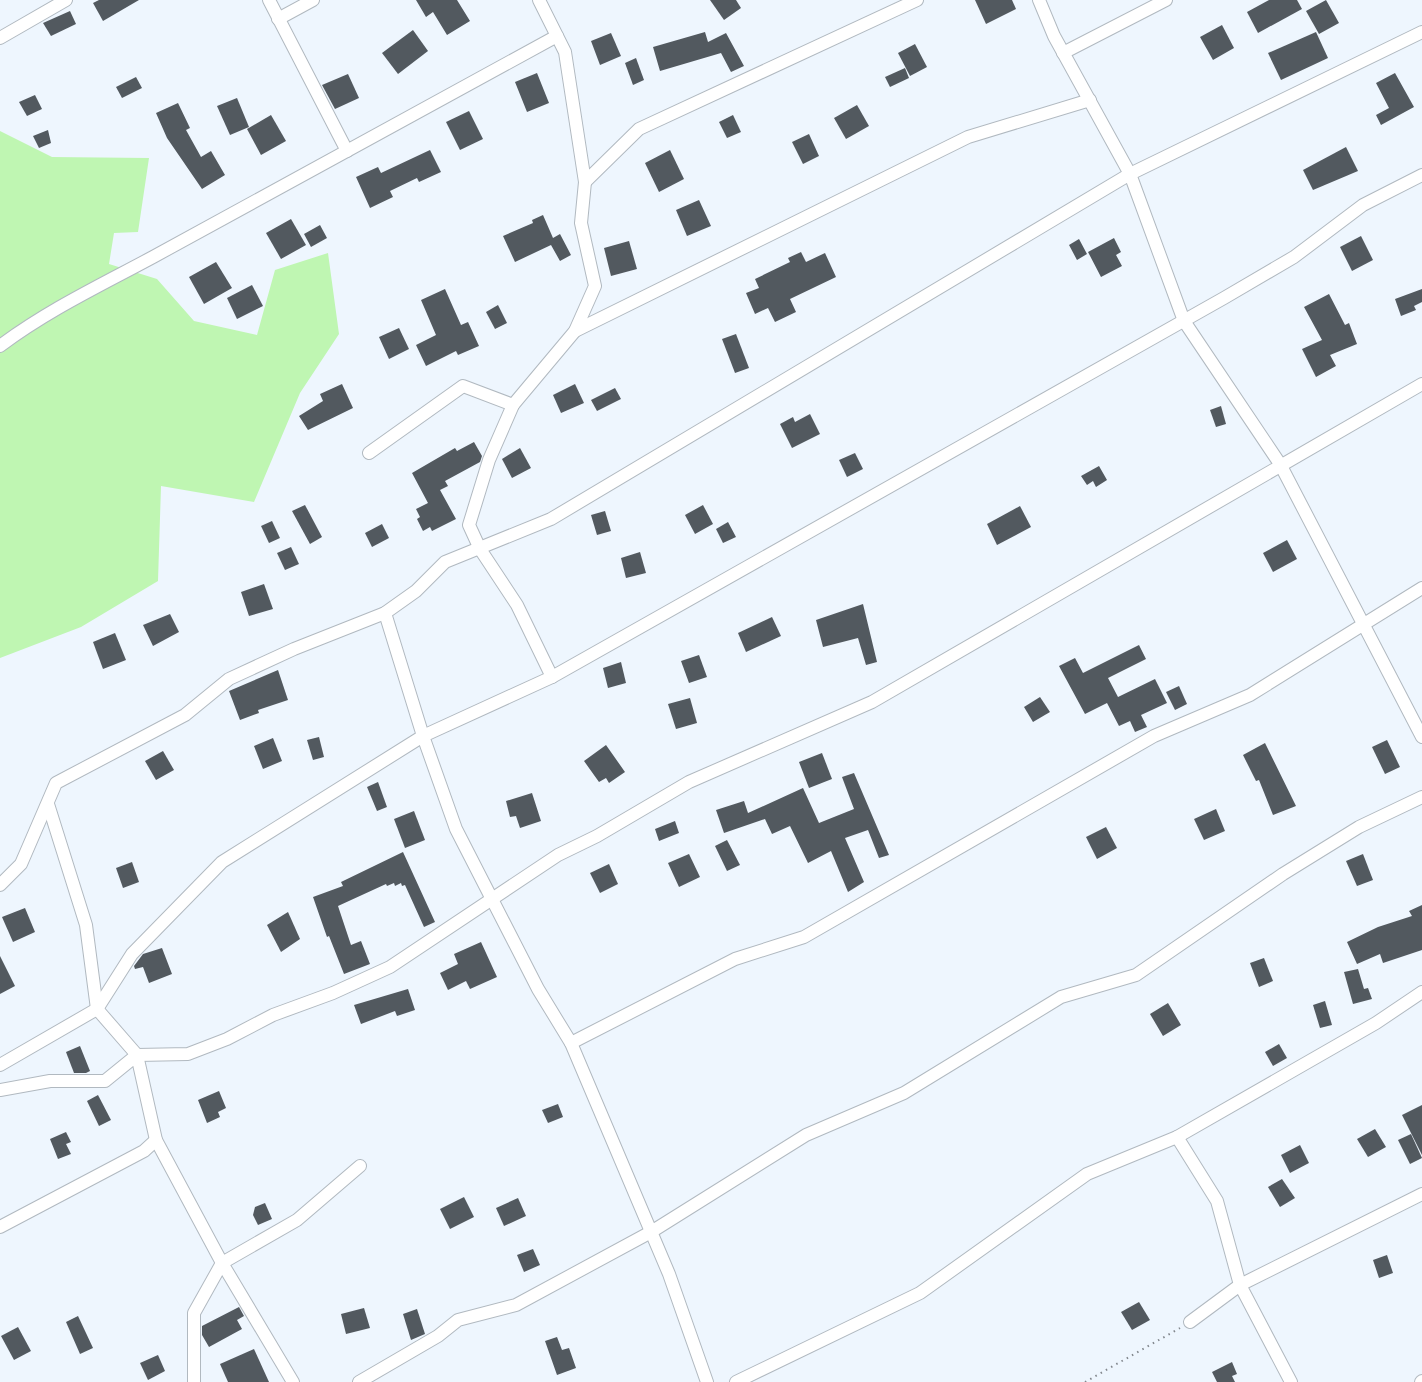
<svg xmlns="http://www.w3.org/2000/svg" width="1422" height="1382" viewBox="0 0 1422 1382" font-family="'Asap Condensed',sans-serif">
	<rect width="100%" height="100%" fill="#eef6fe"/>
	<polygon fill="#bff6b2" points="0,131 52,157 149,158 138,232 114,233 109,264 157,279 194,321 257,335 275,270 328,253 339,334 300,393 254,502 161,486 158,581 81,627 0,658"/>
	<g fill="#52595f">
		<polygon points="99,0 139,0 103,21 93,3"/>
		<polygon points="416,0 457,0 470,21 447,35 433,12 426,17"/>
		<polygon points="710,0 736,0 741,8 724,20"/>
		<polygon points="975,0 1012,0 1016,9 986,24"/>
		<polygon points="1269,0 1297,0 1302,9 1258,33 1247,12"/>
		<polygon points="1326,0 1339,23 1319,34 1306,11"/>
		<polygon points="70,11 76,24 51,36 43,23"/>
		<polygon points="1222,25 1234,48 1213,60 1200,37"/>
		<polygon points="413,30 428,51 398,74 382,53"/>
		<polygon points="705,32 708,42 726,33 744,66 731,72 721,53 660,71 653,47"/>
		<polygon points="1316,32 1328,58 1281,80 1268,53"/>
		<polygon points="611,33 621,56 600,65 591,41"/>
		<polygon points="915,44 927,67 910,76 898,53"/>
		<polygon points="636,58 644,80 633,85 625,63"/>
		<polygon points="905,68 909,78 890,87 885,77"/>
		<polygon points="537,73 549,103 527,112 515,82"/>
		<polygon points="1395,73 1414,107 1381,125 1376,115 1389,108 1376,83"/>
		<polygon points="348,74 359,98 335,109 322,85"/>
		<polygon points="136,77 142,88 122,98 116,87"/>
		<polygon points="35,95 42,109 27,116 19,102"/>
		<polygon points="237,98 249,127 230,135 217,106"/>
		<polygon points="178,103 190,128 186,130 201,157 211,151 225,175 202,189 167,138 156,113"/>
		<polygon points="857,105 869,126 846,139 834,118"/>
		<polygon points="469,111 483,139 460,150 446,122"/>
		<polygon points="271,115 286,141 261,155 247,129"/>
		<polygon points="733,115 741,132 727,138 719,122"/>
		<polygon points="48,130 51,143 39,148 33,136"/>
		<polygon points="809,134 819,156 803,164 792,142"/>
		<polygon points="1346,147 1358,171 1313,190 1303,170"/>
		<polygon points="430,150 441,172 419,182 417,178 390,191 393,197 370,208 356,177 378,167 381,173"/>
		<polygon points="670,150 684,179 659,192 645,163"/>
		<polygon points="699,200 711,226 687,236 676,210"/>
		<polygon points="543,215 553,238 560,234 571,255 560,261 551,245 515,262 503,236 533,223 532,220"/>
		<polygon points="291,219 306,245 281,259 266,233"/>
		<polygon points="320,225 327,238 311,247 304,234"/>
		<polygon points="1361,236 1373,260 1352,271 1340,247"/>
		<polygon points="1114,238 1121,252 1116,255 1122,266 1101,277 1088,252"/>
		<polygon points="1079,239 1087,254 1077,260 1069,245"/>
		<polygon points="629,241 637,269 611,276 604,248"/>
		<polygon points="801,252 806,262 825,253 836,277 790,299 796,312 775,322 768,308 755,314 746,293 759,288 755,279 790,262 788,258"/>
		<polygon points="216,262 232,288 204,304 189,277"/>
		<polygon points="252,285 263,306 237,319 227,298"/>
		<polygon points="445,289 461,325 468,322 479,346 458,355 456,351 426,366 416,345 436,335 421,300"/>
		<polygon points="1422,289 1422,302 1414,306 1416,310 1401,316 1395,299"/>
		<polygon points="1329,294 1345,325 1349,323 1357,344 1330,355 1336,366 1316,377 1302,349 1322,340 1304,307"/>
		<polygon points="498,305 507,323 495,329 486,312"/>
		<polygon points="399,328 409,349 389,359 379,337"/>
		<polygon points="736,334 749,368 735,373 722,339"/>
		<polygon points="342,384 353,408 308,430 299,416 323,401 320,394"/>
		<polygon points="575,384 584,403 561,413 553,395"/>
		<polygon points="615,388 621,399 597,411 591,400"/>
		<polygon points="1221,406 1226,424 1216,427 1210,410"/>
		<polygon points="810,414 820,434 792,448 780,424 793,417 795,422"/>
		<polygon points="474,442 482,456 480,462 445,481 448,486 440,490 456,519 432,531 430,527 423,531 417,519 420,517 416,509 428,503 412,473 455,448 457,451"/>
		<polygon points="520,448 531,468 512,478 502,459"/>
		<polygon points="855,453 863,469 847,477 839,460"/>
		<polygon points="1099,466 1107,480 1096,487 1093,481 1087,485 1081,476"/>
		<polygon points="305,505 322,537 310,544 292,511"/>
		<polygon points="703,505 713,524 695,534 685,515"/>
		<polygon points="1020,506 1031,527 997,545 987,524"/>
		<polygon points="605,511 611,531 597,535 591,515"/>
		<polygon points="272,521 280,538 269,543 261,526"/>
		<polygon points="728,522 736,537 723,543 716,529"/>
		<polygon points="382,524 389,538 372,547 365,533"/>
		<polygon points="1287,540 1297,559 1273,572 1263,553"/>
		<polygon points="291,547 299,564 285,570 277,553"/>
		<polygon points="640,552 646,573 626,578 621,558"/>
		<polygon points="264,584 273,609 249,616 241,592"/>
		<polygon points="863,604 877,662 866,665 858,638 823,647 816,620"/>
		<polygon points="170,614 179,632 153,646 143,625"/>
		<polygon points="772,617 781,636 746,652 738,633"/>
		<polygon points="115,633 126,660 103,669 93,642"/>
		<polygon points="1139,645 1146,659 1108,678 1118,697 1155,679 1167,703 1141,715 1147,727 1135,732 1130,721 1119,726 1107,703 1085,714 1059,666 1075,658 1083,673"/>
		<polygon points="699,655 707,677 689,683 681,661"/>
		<polygon points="621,662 626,683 608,688 603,668"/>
		<polygon points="278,670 288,700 258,710 259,713 240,720 229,691"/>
		<polygon points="1179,686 1187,704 1175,710 1166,692"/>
		<polygon points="1040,697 1050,712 1033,722 1024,707"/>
		<polygon points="690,698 697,723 676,729 668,704"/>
		<polygon points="319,737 324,757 313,760 307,740"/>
		<polygon points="273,738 282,761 263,769 254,746"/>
		<polygon points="1387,740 1400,767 1385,774 1372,747"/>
		<polygon points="1265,743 1296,806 1273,815 1259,780 1256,781 1243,755"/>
		<polygon points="606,745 625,772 609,783 606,778 599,782 584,761"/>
		<polygon points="163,751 174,770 156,780 145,761"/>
		<polygon points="822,753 832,779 809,788 799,762"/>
		<polygon points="854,773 889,855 879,858 868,830 845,838 864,882 848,892 831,851 808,863 790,826 772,834 765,819 724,833 716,810 744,801 748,813 803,788 819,823 854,809 842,777"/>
		<polygon points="378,782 387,807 377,811 367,787"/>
		<polygon points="532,793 541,821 520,828 516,816 510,817 506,801"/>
		<polygon points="1216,809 1225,831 1204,840 1194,819"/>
		<polygon points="414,811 425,840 405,848 394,819"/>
		<polygon points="675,821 679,833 659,841 655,829"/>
		<polygon points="1106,827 1117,848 1097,859 1086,837"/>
		<polygon points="727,840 740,865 727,871 715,846"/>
		<polygon points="403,852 435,922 424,927 405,885 402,886 401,883 395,886 394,883 387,886 386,884 338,906 351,945 361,941 370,964 344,974 329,936 327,937 313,897 343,886 341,882"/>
		<polygon points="689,854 700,877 679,887 668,863"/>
		<polygon points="1363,854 1373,880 1357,886 1346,861"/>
		<polygon points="132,862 139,882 123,888 116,868"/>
		<polygon points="609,864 618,884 600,893 590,873"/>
		<polygon points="1422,905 1422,950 1383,963 1380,954 1357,964 1347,942 1378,927 1412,916 1409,911"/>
		<polygon points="25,908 35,932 13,942 2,917"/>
		<polygon points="288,912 300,939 281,952 267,925"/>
		<polygon points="481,942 497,977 470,989 466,981 448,990 440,973 458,964 454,954"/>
		<polygon points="162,948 172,974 149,983 143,967 135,969 134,966 143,954"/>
		<polygon points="0,956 15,986 0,994"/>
		<polygon points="1264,958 1273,981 1259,987 1250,963"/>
		<polygon points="1358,969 1364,989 1368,988 1372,999 1353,1004 1344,972"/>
		<polygon points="408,989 415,1010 397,1016 395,1011 361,1024 354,1005"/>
		<polygon points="1325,1001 1332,1025 1320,1028 1313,1005"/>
		<polygon points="1168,1003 1181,1025 1163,1036 1150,1014"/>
		<polygon points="1279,1044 1287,1058 1273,1066 1265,1052"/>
		<polygon points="80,1046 90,1071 86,1073 74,1073 66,1052"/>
		<polygon points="219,1091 226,1108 218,1112 220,1117 207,1123 198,1100"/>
		<polygon points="98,1095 111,1120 99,1126 87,1101"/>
		<polygon points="558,1104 563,1117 548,1123 542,1110"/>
		<polygon points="1422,1105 1422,1155 1402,1115"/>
		<polygon points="1375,1129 1386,1147 1368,1157 1357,1139"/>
		<polygon points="66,1132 71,1142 66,1144 71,1154 58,1159 50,1139"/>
		<polygon points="1411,1134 1422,1158 1410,1164 1398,1140"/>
		<polygon points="1300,1145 1309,1163 1290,1173 1281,1155"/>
		<polygon points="1282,1179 1295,1198 1280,1207 1268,1187"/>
		<polygon points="464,1197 474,1217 450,1229 440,1209"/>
		<polygon points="518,1198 526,1216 504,1226 496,1208"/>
		<polygon points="265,1203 272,1219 258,1225 253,1215 255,1207"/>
		<polygon points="533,1249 540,1265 524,1272 517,1255"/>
		<polygon points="1387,1255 1393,1273 1379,1278 1373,1260"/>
		<polygon points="1139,1302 1150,1320 1132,1330 1121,1312"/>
		<polygon points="239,1307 244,1316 237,1320 242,1329 209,1347 202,1335 202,1326"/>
		<polygon points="364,1308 370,1328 346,1334 341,1314"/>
		<polygon points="417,1309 425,1334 411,1340 403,1314"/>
		<polygon points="78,1316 93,1348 80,1354 66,1322"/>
		<polygon points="18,1327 31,1351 14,1360 1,1336"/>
		<polygon points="557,1337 562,1350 569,1348 576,1368 557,1375 545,1341"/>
		<polygon points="254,1349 269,1382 228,1382 220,1364"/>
		<polygon points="158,1355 165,1371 148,1380 140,1363"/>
		<polygon points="1232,1362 1237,1374 1232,1376 1235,1382 1217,1382 1212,1372"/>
	</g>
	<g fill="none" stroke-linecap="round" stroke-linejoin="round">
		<defs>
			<g id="street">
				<polyline points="269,0 347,151"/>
				<polyline points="1039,0 1054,36 1130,174 1184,321 1280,464 1422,737"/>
				<polyline points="278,19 313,0"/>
				<polyline points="0,38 66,0"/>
				<polyline points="1063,53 1166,0"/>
				<polyline points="585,182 639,129 917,0"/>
				<polyline points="575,331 968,137 1090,100"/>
				<path d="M0 346C48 310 101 285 153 257L557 36"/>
				<polyline points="513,405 489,460 469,525 480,549 517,605 552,677"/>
				<polyline points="369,453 463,386 513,405 575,331 595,286 581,223 585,182 565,52 539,0"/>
				<polyline points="48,804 86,925 97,1009 137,1055 188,1054 227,1039 273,1015 333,993 390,967 558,855 597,836 689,782 872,702 1422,384"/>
				<polyline points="0,885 21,864 56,783 185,715 229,679 294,649 385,613 416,591 445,562 551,519 1130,174 1422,32"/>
				<polyline points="571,1043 735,959 804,937 1154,736 1250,695 1422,588"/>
				<polyline points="0,1065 97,1009 132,954 222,862 423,736 385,613"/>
				<polyline points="0,1090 50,1081 105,1081 137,1055 156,1140 222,1263 293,1382"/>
				<polyline points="0,1227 144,1151 156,1140"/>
				<polyline points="1190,1322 1240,1285 1217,1201 1177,1137 1376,1023 1422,992"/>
				<polyline points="194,1382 194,1313 222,1263 297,1220 360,1166"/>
				<polyline points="359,1382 438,1336 458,1320 516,1305 651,1232 806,1135 904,1093 1061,997 1136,975 1283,874 1359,827 1422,797"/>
				<polyline points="707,1382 669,1274 571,1043 538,989 456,829 423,736 552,677 1224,298 1294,257 1363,205 1422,175"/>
				<polyline points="736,1382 920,1293 1087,1174 1177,1137"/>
				<polyline points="1291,1382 1240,1285 1422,1194"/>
				<polyline points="1421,1382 1422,1381"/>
			</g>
		</defs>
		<use href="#street" stroke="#b1b9c0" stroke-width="14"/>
		<polyline stroke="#82878d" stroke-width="2" stroke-dasharray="1.5 4.5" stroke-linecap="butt" points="1085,1382 1180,1328"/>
		<use href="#street" stroke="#fff" stroke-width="12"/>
	</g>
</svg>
